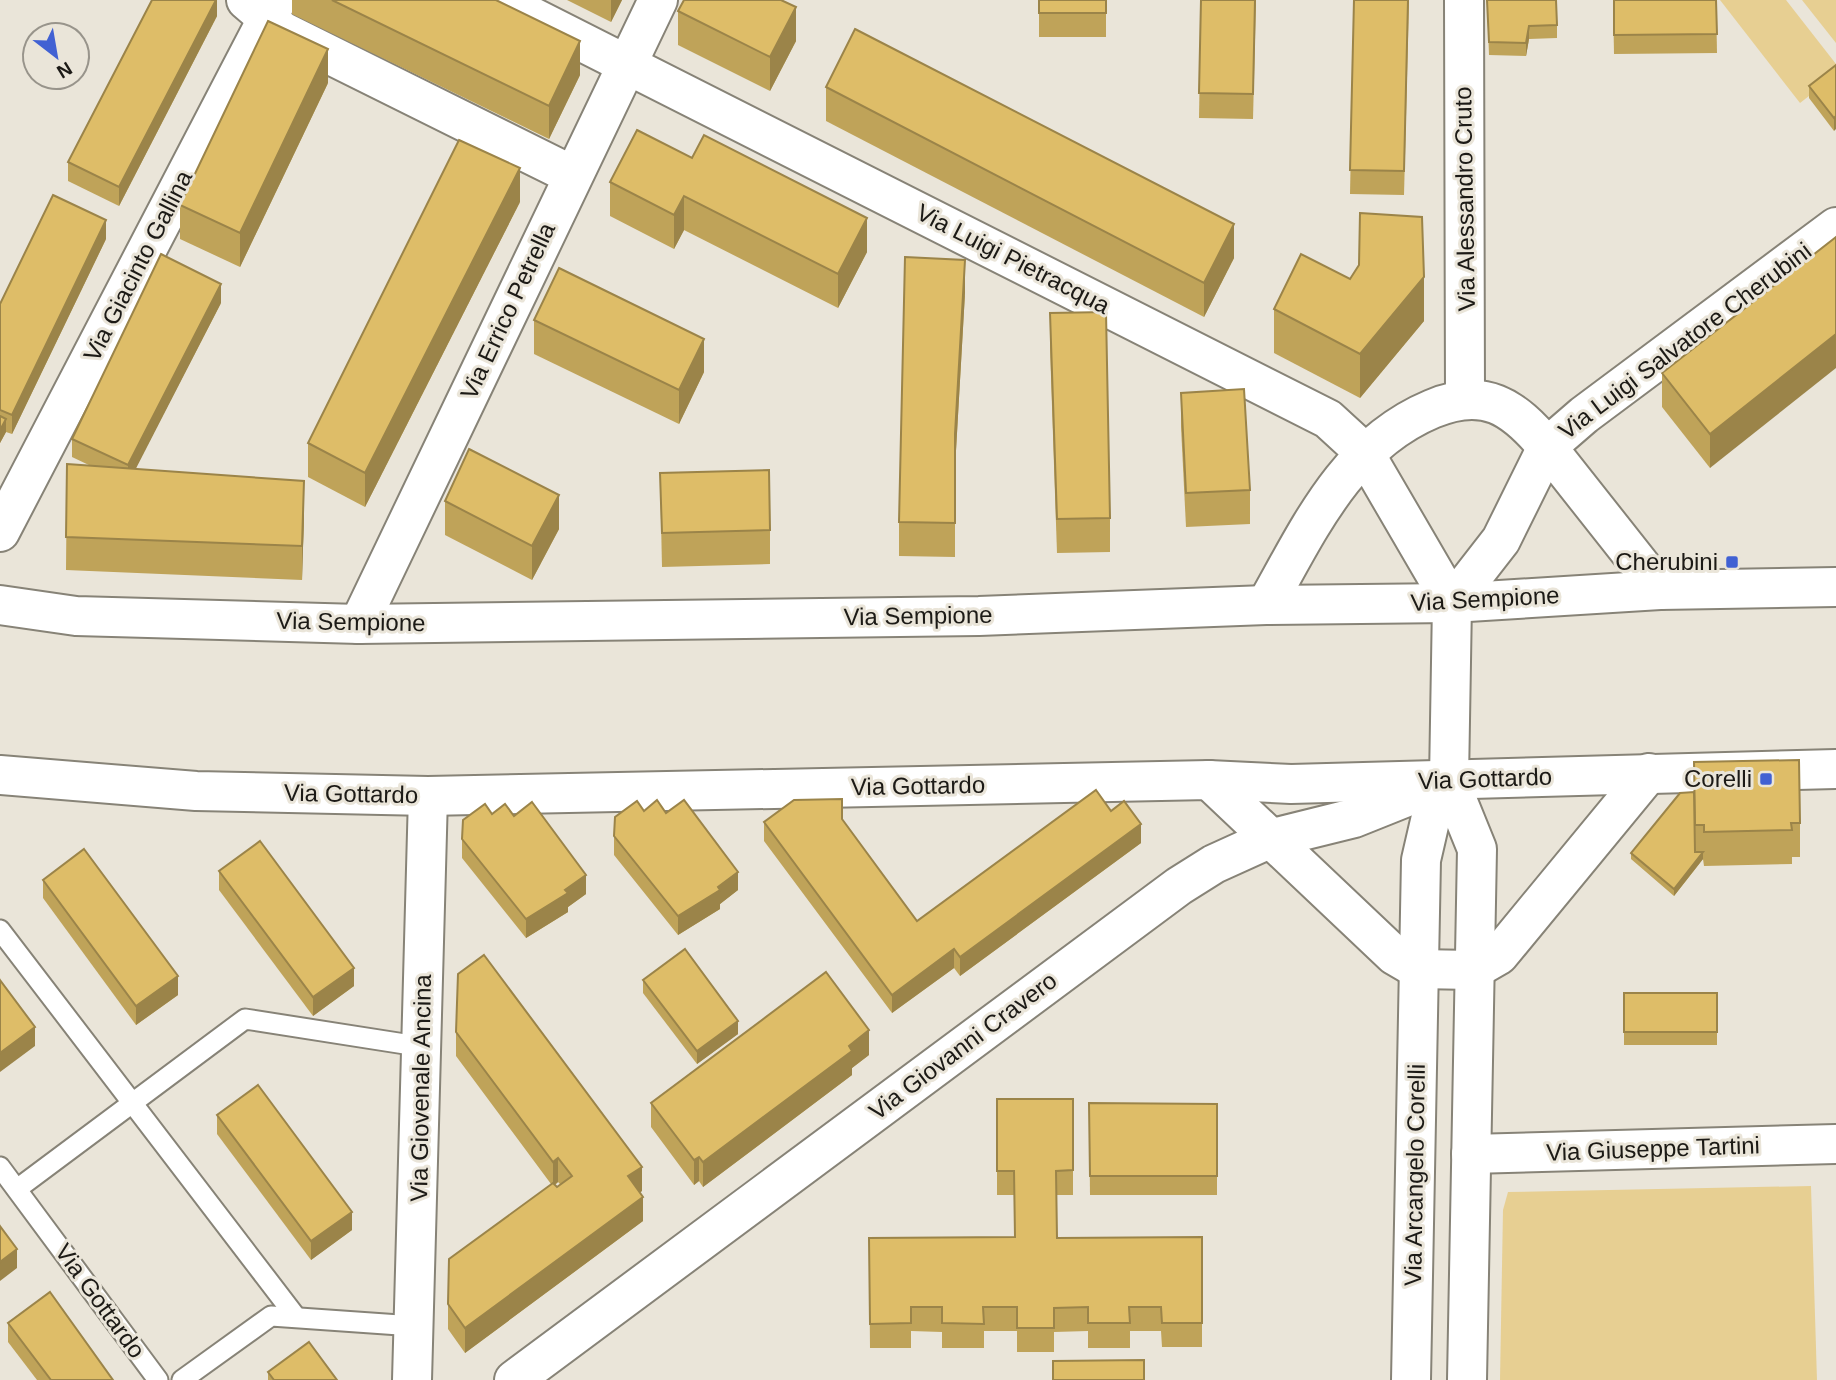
<svg xmlns="http://www.w3.org/2000/svg" width="1836" height="1380" viewBox="0 0 1836 1380" font-family="Arial,sans-serif">
	<rect width="100%" height="100%" fill="#eae5d9"/>
	<g fill="#e7cf92">
		<polygon points="1720,0 1786,0 1836,64 1836,75 1800,103"/>
		<polygon points="1802,0 1836,0 1836,43"/>
		<polygon points="1811,1186 1817,1380 1500,1380 1503,1210 1508,1192"/>
	</g>
	<g fill="none" stroke-linecap="round" stroke-linejoin="round">
		<defs>
			<g id="service">
				<polyline points="0,930 296,1317"/>
				<polyline points="0,1167 158,1380"/>
				<polyline points="17,1189 245,1019 424,1047"/>
				<polyline points="182,1380 271,1316 414,1326"/>
			</g>
			<g id="minor">
				<polyline points="246,0 282,31 572,175"/>
				<polyline points="499,0 1328,419 1364,452 1452,603"/>
				<polyline points="1464,0 1465,397"/>
				<polyline points="0,532 277,0"/>
				<path d="M1266 605C1309 529 1346 445 1432 409 1484 387 1513 406 1547 447"/>
				<polyline points="359,624 658,0"/>
				<polyline points="1209,780 1394,955 1418,969 1473,970 1499,955 1649,773"/>
				<polyline points="1471,1154 1836,1144"/>
				<polyline points="412,1380 428,796"/>
			</g>
			<g id="tertiary">
				<polyline points="1547,447 1660,590"/>
				<polyline points="1452,603 1501,540 1547,447 1584,415 1836,227"/>
				<polyline points="0,605 76,616 359,624 979,616 1266,605 1452,603 1660,590 1836,587"/>
				<polyline points="0,775 196,791 428,796 1209,780 1291,784 1836,769"/>
				<polyline points="1449,780 1477,849 1467,1380"/>
				<polyline points="514,1380 1179,886 1214,864 1269,839 1354,818 1424,790"/>
				<polyline points="1411,1380 1421,860 1430,821 1449,780 1452,603"/>
			</g>
		</defs>
		<use href="#service" stroke="#878377" stroke-width="23"/>
		<use href="#minor" stroke="#878377" stroke-width="42"/>
		<use href="#tertiary" stroke="#878377" stroke-width="42"/>
		<use href="#service" stroke="#fff" stroke-width="19"/>
		<use href="#minor" stroke="#fff" stroke-width="38"/>
		<use href="#tertiary" stroke="#fff" stroke-width="38"/>
	</g>
	<g fill="#bfa359" fill-rule="evenodd">
		<polygon points="217,0 217,16 119,206 68,181 68,162"/>
		<polygon points="292,0 496,0 580,75 549,139 292,14"/>
		<polygon points="567,0 622,0 611,22"/>
		<rect x="1039" y="0" width="67" height="37"/>
		<polygon points="1201,0 1256,0 1253,119 1199,118"/>
		<polygon points="1354,0 1409,0 1404,195 1350,194"/>
		<polygon points="1487,0 1557,25 1557,38 1529,39 1526,56 1489,55"/>
		<polygon points="1613,0 1716,0 1717,53 1614,54"/>
		<polygon points="678,11 796,41 770,91 678,45"/>
		<polygon points="1836,65 1834,131 1809,98 1809,86"/>
		<polygon points="328,83 240,267 180,239 180,205"/>
		<polygon points="826,87 1234,258 1204,317 826,121"/>
		<polygon points="637,130 867,252 838,308 684,230 674,249 610,216 610,182"/>
		<polygon points="520,202 365,507 308,477 308,443"/>
		<polygon points="1836,237 1710,468 1662,407 1662,373"/>
		<polygon points="106,239 12,434 6,432 0,443 0,304"/>
		<polygon points="965,293 955,468 955,557 899,556 899,522"/>
		<polygon points="221,303 135,469 304,515 302,580 66,570 67,464 91,466 72,457 72,439"/>
		<polygon points="1274,309 1424,321 1360,398 1274,353"/>
		<polygon points="1050,313 1110,518 1110,552 1057,553 1050,347"/>
		<polygon points="534,320 704,372 679,424 534,354"/>
		<polygon points="1181,393 1250,490 1250,524 1186,527 1181,427"/>
		<polygon points="660,473 770,530 770,564 662,567"/>
		<polygon points="445,501 559,529 532,580 445,535"/>
		<polygon points="1680,793 1800,823 1800,857 1792,857 1792,864 1704,866 1703,859 1674,896 1631,859 1631,853"/>
		<polygon points="644,811 666,813 738,890 720,904 720,909 678,935 614,855 614,836"/>
		<polygon points="1111,811 1141,843 960,976 954,968 892,1013 764,841 764,822 842,819 917,921"/>
		<polygon points="492,814 586,894 568,907 568,912 526,938 462,858 462,839"/>
		<polygon points="219,871 354,986 313,1016 219,890"/>
		<polygon points="43,880 178,995 136,1025 43,898"/>
		<polygon points="643,980 738,1034 697,1064 643,993"/>
		<rect x="1624" y="993" width="93" height="52"/>
		<path d="M456 1032 642 1191 640 1192 643 1221 465 1353 448 1329V1304L551 1184 456 1056ZM558 1182 561 1185 557 1187 555 1185Z"/>
		<polygon points="869,1055 852,1068 852,1075 703,1187 699,1181 694,1185 651,1127 651,1103"/>
		<polygon points="997,1099 1073,1099 1073,1195 1056,1195 1057,1238 1202,1237 1202,1347 1162,1347 1161,1331 1130,1331 1130,1348 1088,1348 1088,1331 1054,1332 1054,1352 1017,1352 1017,1331 984,1331 984,1348 942,1348 942,1332 911,1331 911,1348 870,1348 869,1238 1014,1237 1014,1195 997,1195"/>
		<polygon points="1089,1103 1217,1104 1217,1195 1090,1195"/>
		<polygon points="217,1115 352,1230 311,1260 217,1134"/>
		<polygon points="8,1323 113,1380 37,1380 8,1342"/>
		<polygon points="268,1372 337,1380 268,1380"/>
	</g>
	<g fill="#9b8449">
		<polygon points="216,0 217,0 217,16 119,206 119,187"/>
		<polygon points="611,0 622,0 611,22"/>
		<polygon points="796,7 796,41 770,91 770,57"/>
		<polygon points="1529,26 1529,39 1526,56 1526,43"/>
		<polygon points="580,41 580,75 549,139 549,106"/>
		<polygon points="328,49 328,83 240,267 240,233"/>
		<polygon points="1836,116 1836,129 1834,131 1834,118"/>
		<polygon points="520,168 520,202 365,507 365,473"/>
		<polygon points="684,196 684,230 674,249 674,215"/>
		<polygon points="867,218 867,252 838,308 838,274"/>
		<polygon points="106,220 106,239 12,434 12,415"/>
		<polygon points="1234,224 1234,258 1204,317 1204,283"/>
		<polygon points="965,260 965,293 955,468 955,557 955,434"/>
		<polygon points="1424,277 1424,321 1360,398 1360,354"/>
		<polygon points="221,284 221,303 128,484 128,465"/>
		<polygon points="1836,334 1836,368 1710,468 1710,434"/>
		<polygon points="704,339 704,372 679,424 679,390"/>
		<polygon points="6,419 6,432 0,443 0,430"/>
		<polygon points="304,481 304,515 302,580 302,546"/>
		<polygon points="559,495 559,529 532,580 532,546"/>
		<polygon points="1141,824 1141,843 960,976 960,957"/>
		<polygon points="1703,852 1703,859 1674,896 1674,889"/>
		<polygon points="738,872 738,890 720,904 720,909 678,935 678,916"/>
		<polygon points="586,875 586,894 568,907 568,912 526,938 526,919"/>
		<polygon points="954,949 954,968 892,1013 892,995"/>
		<polygon points="354,968 354,986 313,1016 313,997"/>
		<polygon points="178,976 178,995 136,1025 136,1006"/>
		<polygon points="738,1021 738,1034 697,1064 697,1051"/>
		<polygon points="35,1027 35,1046 0,1072 0,1053"/>
		<polygon points="869,1030 869,1055 852,1068 852,1075 703,1187 703,1162"/>
		<polygon points="699,1157 699,1181 694,1185 694,1160"/>
		<polygon points="558,1158 558,1182 553,1186 553,1162"/>
		<polygon points="642,1167 642,1191 628,1201 628,1176"/>
		<polygon points="643,1197 643,1221 465,1353 465,1328"/>
		<polygon points="352,1212 352,1230 311,1260 311,1241"/>
		<polygon points="17,1249 17,1268 0,1281 0,1262"/>
	</g>
	<g fill="#debd68" stroke="#9b8449" stroke-width="2">
		<polygon points="152,0 216,0 119,187 68,162"/>
		<polygon points="332,0 496,0 580,41 549,106"/>
		<polygon points="684,0 781,0 796,7 770,57 678,11"/>
		<rect x="1039" y="0" width="67" height="13"/>
		<polygon points="1201,0 1255,0 1253,94 1199,93"/>
		<polygon points="1354,0 1408,0 1404,171 1350,170"/>
		<polygon points="1487,0 1556,0 1557,25 1529,26 1526,43 1489,42"/>
		<polygon points="1614,0 1716,0 1717,34 1614,35"/>
		<polygon points="268,21 328,49 240,233 180,205"/>
		<polygon points="855,29 1234,224 1204,283 826,87"/>
		<polygon points="1836,65 1836,116 1834,118 1809,86"/>
		<polygon points="637,130 692,158 704,135 867,218 838,274 684,196 674,215 610,182"/>
		<polygon points="459,140 520,168 365,473 308,443"/>
		<polygon points="53,195 106,220 12,415 0,410 0,304"/>
		<polygon points="1360,213 1422,217 1424,277 1360,354 1274,309 1301,254 1350,279 1359,265"/>
		<polygon points="1836,237 1836,334 1710,434 1662,373"/>
		<polygon points="161,254 221,284 128,465 72,439"/>
		<polygon points="905,257 965,260 955,434 955,523 899,522"/>
		<polygon points="559,268 704,339 679,390 534,320"/>
		<polygon points="1106,312 1110,518 1057,519 1050,313"/>
		<polygon points="1244,389 1250,490 1186,493 1181,393"/>
		<polygon points="0,416 6,419 0,430"/>
		<polygon points="469,449 559,495 532,546 445,501"/>
		<polygon points="67,464 304,481 302,546 66,537"/>
		<polygon points="769,470 770,530 662,533 660,473"/>
		<polygon points="1799,760 1800,823 1791,823 1792,830 1704,832 1704,825 1695,825 1694,762"/>
		<polygon points="1096,790 1111,811 1124,801 1141,824 960,957 954,949 892,995 764,822 794,800 842,799 842,819 917,921"/>
		<polygon points="1694,792 1695,852 1703,852 1674,889 1631,853 1680,793"/>
		<polygon points="657,800 666,813 684,800 738,872 718,887 720,890 678,916 614,836 615,817 637,801 644,811"/>
		<polygon points="532,802 586,875 565,890 568,893 526,919 462,839 463,820 485,804 492,814 505,804 514,816"/>
		<polygon points="260,841 354,968 313,997 219,871"/>
		<polygon points="84,849 178,976 136,1006 43,880"/>
		<polygon points="685,949 738,1021 697,1051 643,980"/>
		<polygon points="484,955 642,1167 628,1176 643,1197 465,1328 448,1304 449,1259 553,1183 557,1187 572,1176 558,1158 553,1162 456,1032 458,974"/>
		<polygon points="826,972 869,1030 849,1046 852,1051 703,1162 699,1157 694,1160 651,1103"/>
		<polygon points="0,980 35,1027 0,1053"/>
		<rect x="1624" y="993" width="93" height="39"/>
		<polygon points="258,1085 352,1212 311,1241 217,1115"/>
		<polygon points="997,1099 1073,1099 1073,1170 1056,1171 1057,1238 1202,1237 1202,1323 1162,1323 1161,1307 1129,1307 1130,1323 1088,1323 1088,1307 1054,1308 1054,1328 1017,1328 1017,1307 983,1307 984,1324 942,1323 942,1307 911,1307 911,1323 870,1324 869,1238 1015,1237 1014,1171 997,1171"/>
		<polygon points="1089,1103 1217,1104 1217,1176 1090,1176"/>
		<polygon points="0,1226 17,1249 0,1262"/>
		<polygon points="50,1292 113,1380 51,1380 8,1323"/>
		<polygon points="309,1342 337,1380 274,1380 268,1372"/>
		<polygon points="1144,1360 1144,1380 1053,1380 1053,1361"/>
	</g>
	<g fill="#4161d3" stroke="#eae5d9" stroke-width="2.5">
		<rect x="1725" y="555" width="14" height="14" rx="3.5"/>
		<rect x="1759" y="772" width="14" height="14" rx="3.5"/>
	</g>
	<g text-anchor="middle" stroke-width="6" stroke-linejoin="round" paint-order="stroke">
		<g font-size="24" fill="#1c1a16" stroke="#eae5d9">
			<text transform="translate(1465 199) rotate(-91)" y="8">Via Alessandro Cruto</text>
			<text transform="translate(1013 259) rotate(27)" y="8">Via Luigi Pietracqua</text>
			<text transform="translate(138 266) rotate(-63)" y="8">Via Giacinto Gallina</text>
			<text transform="translate(508 311) rotate(-65)" y="8">Via Errico Petrella</text>
			<text transform="translate(1685 341) rotate(-37)" y="8">Via Luigi Salvatore Cherubini</text>
			<text transform="translate(1485 599) rotate(-3)" y="8">Via Sempione</text>
			<text transform="translate(918 616) rotate(-1)" y="8">Via Sempione</text>
			<text transform="translate(351 622) rotate(1)" y="8">Via Sempione</text>
			<text transform="translate(1485 779) rotate(-2)" y="8">Via Gottardo</text>
			<text transform="translate(918 786) rotate(-1)" y="8">Via Gottardo</text>
			<text transform="translate(351 794) rotate(1)" y="8">Via Gottardo</text>
			<text transform="translate(963 1046) rotate(-37)" y="8">Via Giovanni Cravero</text>
			<text transform="translate(421 1088) rotate(-89)" y="8">Via Giovenale Ancina</text>
			<text transform="translate(1653 1149) rotate(-2)" y="8">Via Giuseppe Tartini</text>
			<text transform="translate(1415 1175) rotate(-89)" y="8">Via Arcangelo Corelli</text>
			<text transform="translate(100 1301) rotate(54)" y="8">Via Gottardo</text>
		</g>
		<g font-size="24" fill="#1c1a16" stroke="#eae5d9" text-anchor="end">
			<text x="1718" y="570">Cherubini</text>
			<text x="1752" y="787">Corelli</text>
		</g>
	</g>
	<g transform="translate(56 56) rotate(149)"><circle r="33" fill="#eae5d9" stroke="#98948b" stroke-width="2"/>
	<path d="M0-5L12 26L0 18L-12 26Z" fill="#4161d3"/>
	<text y="-10" font-size="19" font-weight="bold" text-anchor="middle" fill="#1c1a16">N</text>
	</g>
</svg>
